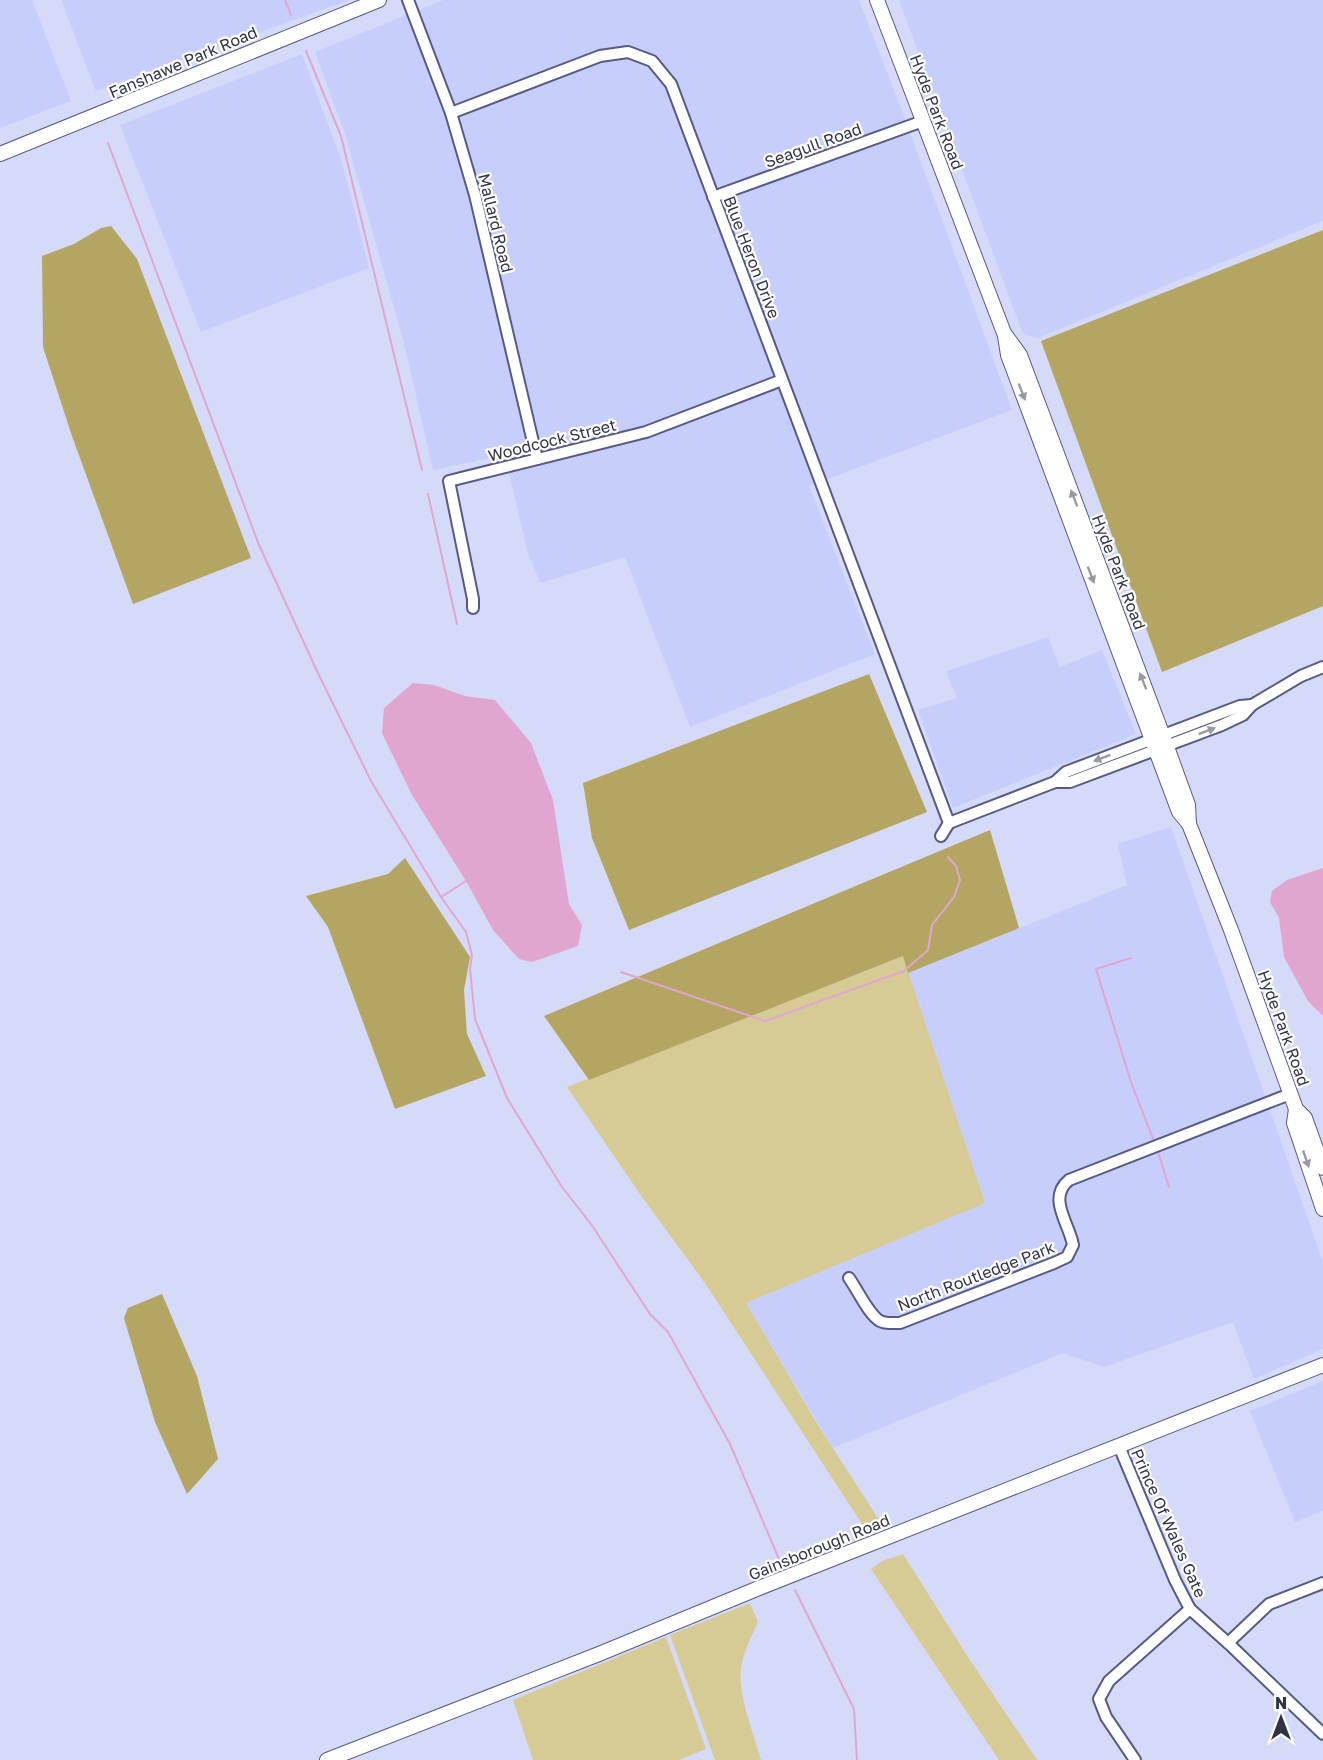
<svg xmlns="http://www.w3.org/2000/svg" width="1323" height="1760" viewBox="0 0 1323 1760" font-family="'Golos Text',sans-serif">
	<rect width="100%" height="100%" fill="#d5daf8"/>
	<g fill="#c7cefc">
		<polygon points="0,0 32,0 71,101 0,128"/>
		<polygon points="61,0 349,0 96,91"/>
		<polygon points="443,0 859,0 902,111 1012,410 809,486 875,654 690,727 625,557 541,583 528,554 505,455 433,470 404,343 345,134 315,52"/>
		<polygon points="899,0 1323,0 1323,221 1038,338 1023,334"/>
		<polygon points="302,54 342,162 369,268 201,332 120,125"/>
		<polygon points="1048,637 1060,667 1102,650 1136,734 953,808 918,710 957,698 946,671"/>
		<polygon points="1171,827 1323,1262 1323,1349 1254,1379 1233,1322 1104,1367 1063,1353 833,1448 746,1303 984,1203 908,973 1127,885 1118,844"/>
		<polygon points="1323,1381 1323,1511 1295,1522 1250,1411"/>
	</g>
	<g fill="#d6cb95">
		<polygon points="903,956 985,1203 746,1303 818,1425 881,1523 866,1530 705,1283 642,1197 567,1087"/>
		<polygon points="903,1554 966,1654 1037,1760 999,1760 871,1569 882,1561"/>
		<path d="M750 1603 758 1622C751 1637 744 1651 741 1667 737 1692 754 1735 761 1760H715L670 1635Z"/>
		<polygon points="666,1637 706,1749 679,1760 533,1760 513,1700"/>
	</g>
	<g fill="#b4a562">
		<polygon points="111,226 137,259 251,558 133,604 72,436 43,347 42,256 74,244 101,228"/>
		<polygon points="1323,230 1323,606 1162,672 1041,341"/>
		<polygon points="869,674 927,812 629,930 592,838 583,783"/>
		<polygon points="990,830 1019,928 908,973 903,956 589,1080 544,1016"/>
		<polygon points="405,858 470,957 464,990 467,1034 486,1076 395,1109 328,927 306,896 388,874"/>
		<polygon points="162,1294 197,1376 218,1459 187,1494 155,1422 124,1318 128,1308"/>
	</g>
	<g fill="#e1a6d0">
		<polygon points="413,683 434,685 465,696 495,700 531,743 553,800 569,904 582,925 578,946 532,962 519,959 493,930 466,881 412,795 382,733 384,708"/>
		<polygon points="1323,868 1323,1016 1308,1001 1284,957 1279,918 1270,902 1272,891 1287,880"/>
	</g>
	<g fill="none" stroke-linecap="round" stroke-linejoin="round">
		<g stroke="#e1a6d0" stroke-width="2">
			<polyline points="285,0 291,15"/>
			<polyline points="306,51 341,136 422,470"/>
			<polyline points="108,143 259,545 317,671 371,781 441,897 466,932 472,955 470,969 475,1019 507,1098 562,1187 591,1224 650,1314 668,1332 730,1444 782,1566"/>
			<polyline points="428,494 457,624"/>
			<polyline points="441,897 466,881"/>
			<polyline points="1131,958 1096,969 1131,1082 1155,1144"/>
			<polyline points="621,972 765,1021 904,971 928,950 932,925 954,897 960,880 956,866 948,857"/>
			<polyline points="1157,1149 1169,1187"/>
			<polyline points="795,1590 854,1709 857,1760"/>
		</g>
		<defs>
			<g id="minor">
				<polyline points="408,0 451,113 475,195 537,459"/>
				<polyline points="451,113 600,56 628,52 652,61 671,84 949,823"/>
				<polyline points="713,197 923,121"/>
				<polyline points="473,608 473,599 449,481 646,432 782,380"/>
				<polyline points="1055,782 1070,782 1222,725 1243,715 1252,705 1301,676 1323,667"/>
				<polyline points="949,823 1055,782 1066,772 1240,706 1252,705"/>
				<polyline points="941,836 949,823"/>
				<path d="M849 1278C857 1289 869 1315 880 1321 886 1324 893 1323 900 1323L1054 1263 1067 1257 1073 1245C1069 1223 1047 1198 1069 1180L1290 1094"/>
				<polyline points="1119,1446 1175,1580 1190,1609 1228,1643 1323,1734"/>
				<polyline points="1228,1643 1269,1604 1323,1583"/>
				<polyline points="1135,1760 1106,1717 1099,1699 1109,1681 1190,1609"/>
			</g>
			<g id="major">
				<polyline points="877,0 1004,333 1020,355 1163,736 1188,805 1189,824"/>
				<polyline points="0,154 379,0"/>
				<polyline points="1005,336 1008,355 1179,812 1189,824 1231,930 1296,1109 1305,1118 1323,1168"/>
				<polyline points="1296,1109 1294,1123 1323,1209"/>
				<polyline points="327,1760 599,1654 759,1588 1323,1365"/>
			</g>
		</defs>
		<use href="#minor" stroke="#555b86" stroke-width="14"/>
		<use href="#major" stroke="#555b86" stroke-width="16"/>
		<use href="#minor" stroke="#fff" stroke-width="10"/>
		<use href="#major" stroke="#fff" stroke-width="14"/>
	</g>
	<defs><path id="oneway-solid" d="M-6-.8H1V-3.2L6.5 0L1 3.2V.8H-6Z" transform="scale(1.5)"/></defs>
	<g fill="#9899a2">
		<use href="#oneway-solid" transform="translate(1022 392) rotate(69)"/>
		<use href="#oneway-solid" transform="translate(1074 498) rotate(-111)"/>
		<use href="#oneway-solid" transform="translate(1091 575) rotate(69)"/>
		<use href="#oneway-solid" transform="translate(1143 681) rotate(-111)"/>
		<use href="#oneway-solid" transform="translate(1207 731) rotate(-21)"/>
		<use href="#oneway-solid" transform="translate(1102 758) rotate(159)"/>
		<use href="#oneway-solid" transform="translate(1306 1159) rotate(71)"/>
	</g>
	<g text-anchor="middle" stroke-width="4.5" stroke-linejoin="round" paint-order="stroke">
		<g font-size="16" fill="#303346" stroke="#fdfdfd">
			<text transform="translate(183 62) rotate(-23)" y="6">Fanshawe Park Road</text>
			<text transform="translate(937 112) rotate(69)" y="6">Hyde Park Road</text>
			<text transform="translate(813 145) rotate(-20)" y="6">Seagull Road</text>
			<text transform="translate(496 223) rotate(76)" y="6">Mallard Road</text>
			<text transform="translate(752 257) rotate(69)" y="6">Blue Heron Drive</text>
			<text transform="translate(552 440) rotate(-14)" y="6">Woodcock Street</text>
			<text transform="translate(1119 572) rotate(69)" y="6">Hyde Park Road</text>
			<text transform="translate(1284 1028) rotate(70)" y="6">Hyde Park Road</text>
			<text transform="translate(976 1276) rotate(-21)" y="6">North Routledge Park</text>
			<text transform="translate(1169 1523) rotate(66)" y="6">Prince Of Wales Gate</text>
			<text transform="translate(819 1547) rotate(-22)" y="6">Gainsborough Road</text>
		</g>
	</g>
	<g transform="translate(1281 1718)" stroke="#fdfdfd" stroke-width="4.5" paint-order="stroke">
	<path d="M0-4.5L10 22L0 15L-10 22Z" fill="#303346"/>
	<text y="-9" font-size="16" font-weight="bold" text-anchor="middle" fill="#303346">N</text>
	</g>
</svg>
